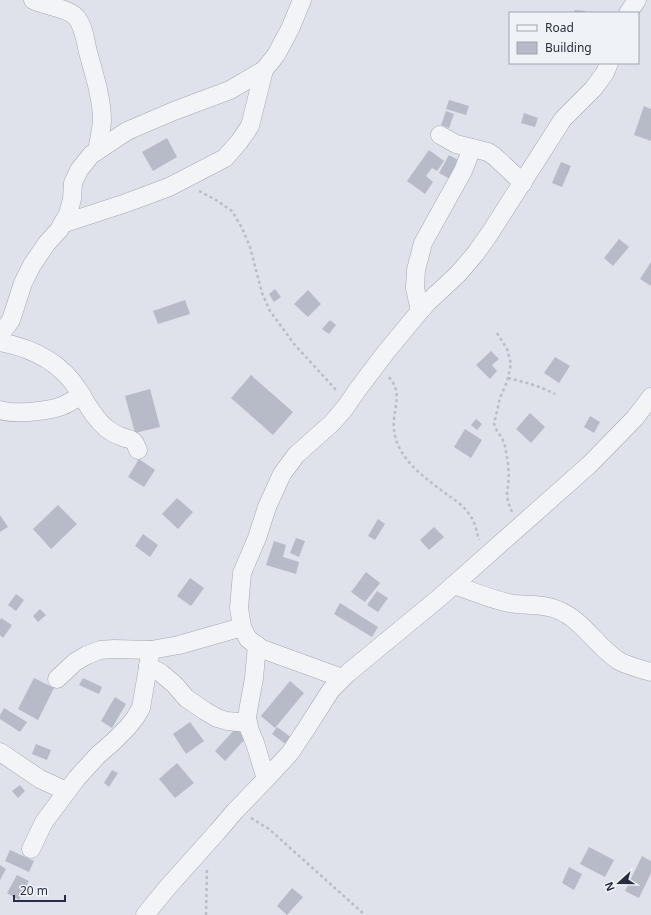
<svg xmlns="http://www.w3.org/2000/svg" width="651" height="915" viewBox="0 0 651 915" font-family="'Noto Sans',sans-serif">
	<rect width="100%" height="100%" fill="#dfe2ea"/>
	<g fill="#b6bbc7">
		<polygon points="575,10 586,11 586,13 574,13"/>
		<polygon points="449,100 469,106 466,115 446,109"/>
		<polygon points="644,106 651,109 651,141 634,135"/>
		<polygon points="446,111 454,114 449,128 441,125"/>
		<polygon points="524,113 538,118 535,127 521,123"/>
		<polygon points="167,138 177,157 153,171 142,152"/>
		<polygon points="429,150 444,161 437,171 432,168 426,176 433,182 425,194 407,181"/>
		<polygon points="449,155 460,161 450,179 439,173"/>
		<polygon points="561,162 571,166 562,187 552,183"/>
		<polygon points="619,239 629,247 613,266 604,258"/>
		<polygon points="651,262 651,286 640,279"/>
		<polygon points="275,289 281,297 274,302 269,294"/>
		<polygon points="308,290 321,304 308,317 294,304"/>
		<polygon points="185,300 190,314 158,324 153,311"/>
		<polygon points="330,320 336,325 329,334 322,329"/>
		<polygon points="491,351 499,359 492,365 497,371 490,379 476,365"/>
		<polygon points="555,357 570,366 559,383 544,373"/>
		<polygon points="251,375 293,412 273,435 231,398"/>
		<polygon points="150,389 160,427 135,433 125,396"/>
		<polygon points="530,413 545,427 531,443 516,429"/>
		<polygon points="590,416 600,422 594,433 584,427"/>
		<polygon points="476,419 482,424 477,430 471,425"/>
		<polygon points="465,429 482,440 471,458 454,447"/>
		<polygon points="139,459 155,470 144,487 128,477"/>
		<polygon points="177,498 193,512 178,529 162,514"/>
		<polygon points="58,505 77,524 51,549 33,529"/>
		<polygon points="0,515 8,527 0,532"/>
		<polygon points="378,519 385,524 375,540 368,536"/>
		<polygon points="434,527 444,537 429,550 420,540"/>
		<polygon points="143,534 158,545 150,557 135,546"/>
		<polygon points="296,538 305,541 299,557 290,553"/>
		<polygon points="274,541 286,545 283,557 299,562 296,574 266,565"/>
		<polygon points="366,572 380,583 365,602 351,592"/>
		<polygon points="190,578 204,588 191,606 177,596"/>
		<polygon points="377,591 388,598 378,612 367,605"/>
		<polygon points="16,594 24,600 16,611 8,605"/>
		<polygon points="340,603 378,627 372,637 334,614"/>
		<polygon points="40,609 46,615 38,622 33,616"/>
		<polygon points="1,618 12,625 3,638 0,635 0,620"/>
		<polygon points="34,678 54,688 38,720 18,709"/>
		<polygon points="83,678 102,687 99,694 79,685"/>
		<polygon points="290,681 304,693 275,728 261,716"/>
		<polygon points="115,697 126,704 112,728 101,721"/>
		<polygon points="4,708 27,722 20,732 0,719 0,715"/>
		<polygon points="190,722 204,741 186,754 173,734"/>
		<polygon points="277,727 292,738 287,745 272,734"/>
		<polygon points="236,728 246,738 225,761 215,751"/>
		<polygon points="36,744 51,750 47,760 32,754"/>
		<polygon points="177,763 194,783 175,798 159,779"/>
		<polygon points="112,770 118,773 109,787 104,783"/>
		<polygon points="20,785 25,791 18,798 12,791"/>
		<polygon points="589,847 614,860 605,877 580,864"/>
		<polygon points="10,850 34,861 29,872 5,861"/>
		<polygon points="642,856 651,861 651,873 639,898 625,891"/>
		<polygon points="0,865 6,869 0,880"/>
		<polygon points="569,867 582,874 574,890 562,883"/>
		<polygon points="17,875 29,881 19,900 7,893"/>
		<polygon points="292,888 303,897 287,915 277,906"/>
	</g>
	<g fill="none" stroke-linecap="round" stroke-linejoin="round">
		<defs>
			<g id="minor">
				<path d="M33 0C45 6 68 8 76 17 84 26 85 40 88 52 94 74 102 98 102 121 101 131 99 141 97 151"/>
				<polyline points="628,13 637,0"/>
				<polyline points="440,135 456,144 488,152 494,156 523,183"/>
				<polyline points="62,224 126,203 169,187 225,158 239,142 250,126 264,70"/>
				<polyline points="420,311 415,288 416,270 423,243 463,171 472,148"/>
				<polyline points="0,335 11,320 23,283 32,265 47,243 59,230 68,214 72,199 73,183 79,170 91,155 127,131 174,111 230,90 264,70 276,55 290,29 302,0"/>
				<path d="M0 342C33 348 61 362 79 391 87 404 94 418 106 428 111 432 117 435 122 437 126 438 131 439 134 442 136 444 137 448 138 450"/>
				<path d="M0 410C15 415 48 411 62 406 69 403 75 399 82 395"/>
				<path d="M454 585C472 591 490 599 509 603 525 606 543 603 558 610 583 620 597 647 619 661 628 666 641 669 651 672"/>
				<polyline points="257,645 254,678 248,711 247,719 250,731 255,743 266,779"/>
				<polyline points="148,666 161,673 175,685 186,698 205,711 217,718 227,721 248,723"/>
				<polyline points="342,678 262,649 248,639 242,627 239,608 242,573 257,538 267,507 282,474 296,455 332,423 345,408 358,389 386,352 420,311 428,302 458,274 476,253 490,233 563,119 593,89 605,73 609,63"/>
				<polyline points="57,679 75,662 87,655 100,650 114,649 151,650 179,645 242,627"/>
				<polyline points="0,752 40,779 66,791"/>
				<polyline points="31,849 44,822 77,778 98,755 113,742 127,728 135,718 141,708 151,650"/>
				<polyline points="145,915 167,888 218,831 235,811 266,779 290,753 306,729 331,690 348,673 439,598 589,465 635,418 651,397"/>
			</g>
		</defs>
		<use href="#minor" stroke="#a4a8b4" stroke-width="19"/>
		<g stroke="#b9bdc4" stroke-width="2.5" stroke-dasharray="3 3" stroke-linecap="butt">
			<polyline points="199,191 216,200 232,211 242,228 250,247 262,293 270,311 294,344 337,391"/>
			<polyline points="497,333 507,349 511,364 507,382 500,398 494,424 497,431 502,438 505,446 508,463 509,477 507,494 508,502 512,512"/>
			<path d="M389 377C402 393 395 403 394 420 393 429 395 439 399 447 409 468 431 482 449 496 457 501 466 508 471 517 475 522 477 533 479 540"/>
			<path d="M508 378C524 382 540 386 555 394"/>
			<polyline points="251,818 269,829 365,915"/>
			<polyline points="206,915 207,870"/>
		</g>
		<use href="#minor" stroke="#f2f4f7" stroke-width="18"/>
	</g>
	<rect x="509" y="12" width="130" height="52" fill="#eff2f7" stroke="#9fa4af"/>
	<rect x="517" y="25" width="20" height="6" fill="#f2f4f7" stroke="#9fa4af"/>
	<text x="545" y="32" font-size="12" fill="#272e42">Road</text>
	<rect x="517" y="42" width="20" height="12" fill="#b6bbc7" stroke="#9fa4af"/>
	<text x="545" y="52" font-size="12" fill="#272e42">Building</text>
	<g transform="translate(619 883) rotate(249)" stroke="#eff2f7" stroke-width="3" paint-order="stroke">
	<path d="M0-3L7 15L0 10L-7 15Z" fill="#272e42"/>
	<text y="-6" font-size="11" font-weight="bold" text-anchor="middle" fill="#272e42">N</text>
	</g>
	<path d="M14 895v6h51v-6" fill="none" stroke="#272e42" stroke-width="2"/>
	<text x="20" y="895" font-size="12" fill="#272e42" stroke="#eff2f7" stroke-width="3" paint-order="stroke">20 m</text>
</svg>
